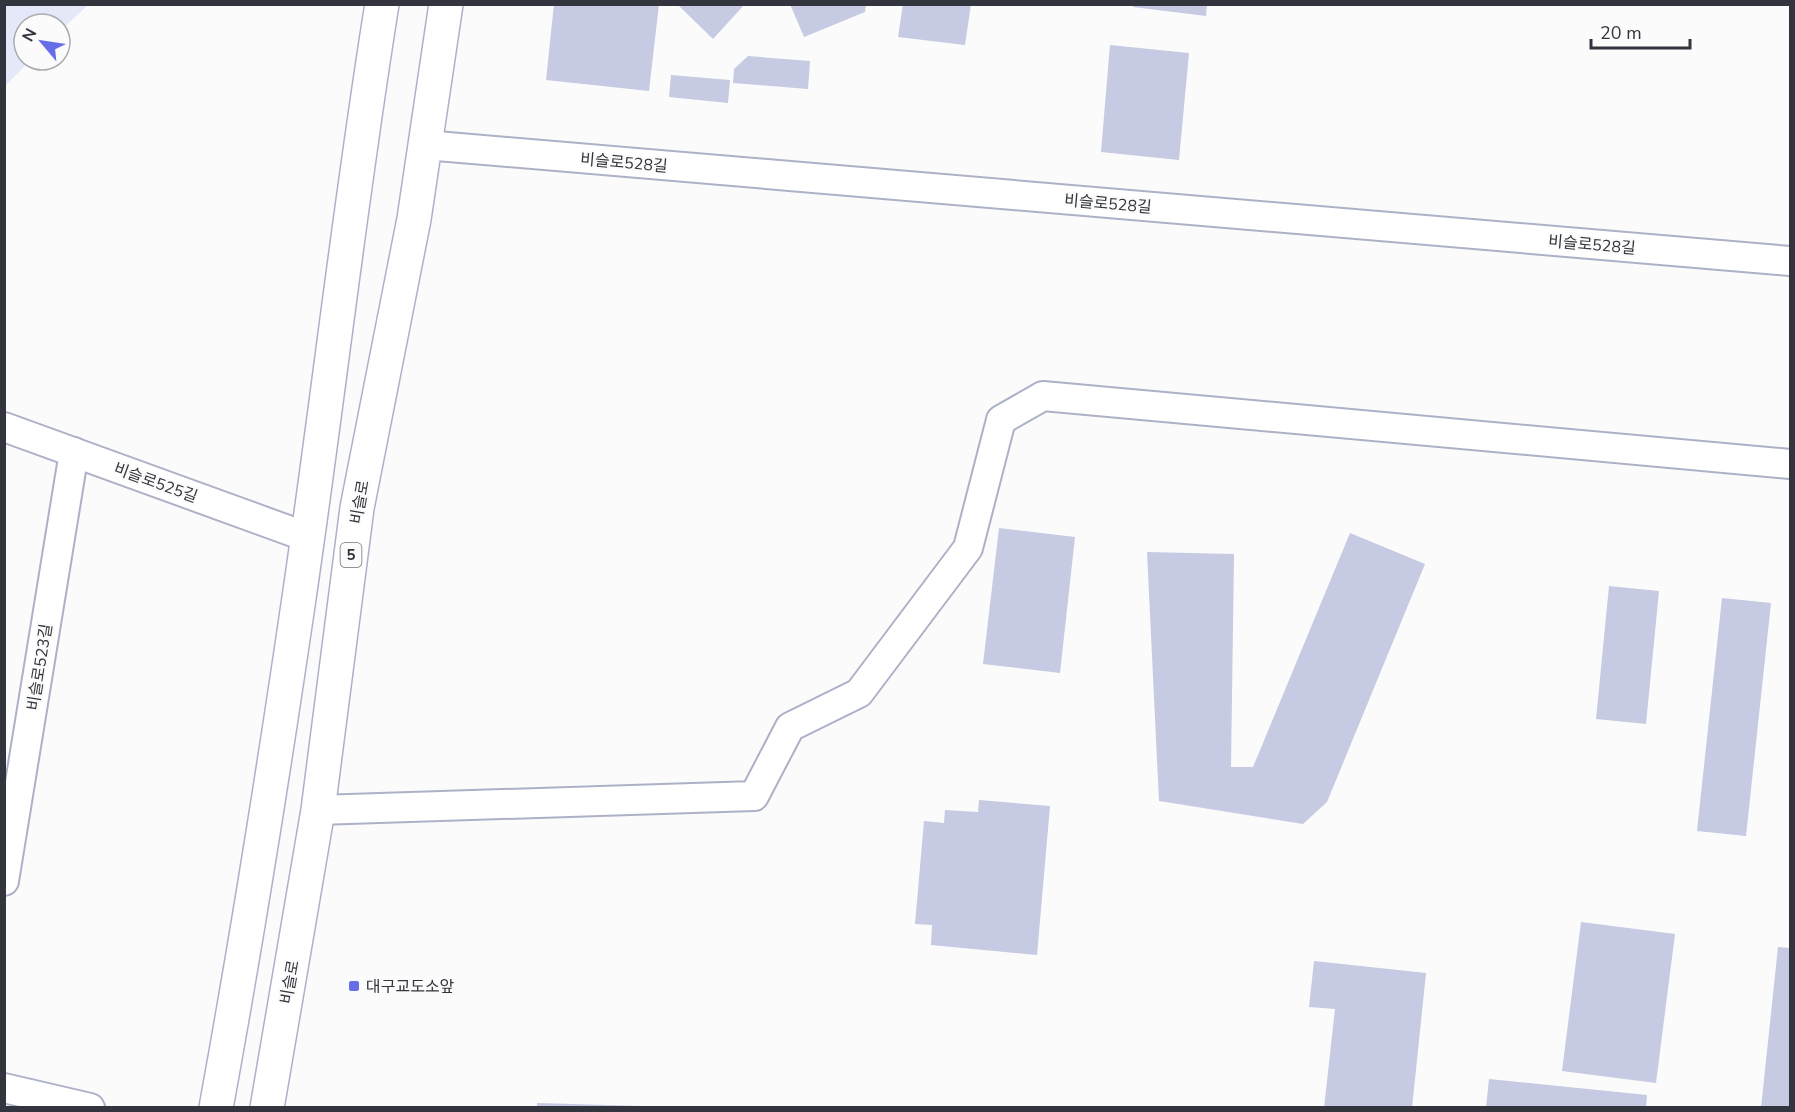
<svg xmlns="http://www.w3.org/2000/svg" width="1795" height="1112" viewBox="0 0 1795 1112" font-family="'Nunito Sans','Noto Sans KR',sans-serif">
	<rect width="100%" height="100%" fill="#fbfbfb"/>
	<polygon fill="#e4e8f9" points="5,4 88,4 88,5 60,31 60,24 24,24 24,60 31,60 5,86"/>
	<g fill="#c6cae2">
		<polygon points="554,4 659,4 649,91 546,80"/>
		<polygon points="677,4 745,4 713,39"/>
		<polygon points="790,4 866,4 865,12 804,37"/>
		<polygon points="903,4 971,4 965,45 898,37"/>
		<polygon points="1133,4 1207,4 1206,16 1133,7"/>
		<polygon points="1110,45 1189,53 1179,160 1101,152"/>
		<polygon points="748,56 810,61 808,89 733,83 734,69"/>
		<polygon points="671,75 730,80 728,103 669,97"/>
		<polygon points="999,528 1075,537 1060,673 983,664"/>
		<polygon points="1350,533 1425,564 1327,802 1303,824 1159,801 1147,552 1234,554 1231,767 1253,767"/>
		<polygon points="1609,586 1659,591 1646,724 1596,719"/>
		<polygon points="1722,598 1771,603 1746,836 1697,831"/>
		<polygon points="979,800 1050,806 1037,955 931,945 932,925 915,924 924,821 944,823 945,810 978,812"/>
		<polygon points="1581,922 1675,934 1656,1083 1562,1071"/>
		<polygon points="1778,947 1790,948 1790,1108 1761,1108"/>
		<polygon points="1314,961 1426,973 1412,1108 1324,1108 1335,1009 1309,1007"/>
		<polygon points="1489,1079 1647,1095 1646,1108 1486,1108"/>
		<polygon points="537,1103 643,1106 643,1108 537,1108"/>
	</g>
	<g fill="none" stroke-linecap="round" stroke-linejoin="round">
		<defs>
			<g id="minor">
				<polyline points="425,145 1790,261"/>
				<polyline points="4,427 307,537"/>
				<polyline points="318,810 754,796 790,727 859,693 968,548 1001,420 1043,396 1790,464"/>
				<polyline points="4,881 74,452"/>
				<polyline points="4,1088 90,1108"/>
			</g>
			<g id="primary">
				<path d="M216 1108C247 938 274 769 299 598 328 401 350 202 382 4"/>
				<polyline points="267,1108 318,810 357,508 414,219 446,4"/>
			</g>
		</defs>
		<use href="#minor" stroke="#acb1c8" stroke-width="32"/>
		<use href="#primary" stroke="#acb1c8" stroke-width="36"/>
		<use href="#minor" stroke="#fff" stroke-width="28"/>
		<use href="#primary" stroke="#fff" stroke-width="33"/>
	</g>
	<rect fill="#676ee7" stroke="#fbfbfb" stroke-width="2" x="348" y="980" width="12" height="12" rx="3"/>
	<g text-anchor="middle" stroke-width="4.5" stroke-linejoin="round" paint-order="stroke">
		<rect fill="#fbfbfb" stroke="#6f7077" stroke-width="1.5" x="340.5" y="543" width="21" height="24" rx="4.5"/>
		<g font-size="15" font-weight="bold" fill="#33353e">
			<text x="351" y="560">5</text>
		</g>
		<g font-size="16" fill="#33353e" stroke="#fbfbfb">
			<text transform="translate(624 162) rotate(5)" y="6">비슬로528길</text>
			<text transform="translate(1108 203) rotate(5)" y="6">비슬로528길</text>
			<text transform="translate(1592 244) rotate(5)" y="6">비슬로528길</text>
			<text transform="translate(156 482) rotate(20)" y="6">비슬로525길</text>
			<text transform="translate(359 502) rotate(-80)" y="6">비슬로</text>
			<text transform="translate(39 667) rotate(-81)" y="6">비슬로523길</text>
			<text transform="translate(289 982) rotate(-80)" y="6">비슬로</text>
		</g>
		<g font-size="16" fill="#33353e" stroke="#fbfbfb" text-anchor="start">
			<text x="366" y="992">대구교도소앞</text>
		</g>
	</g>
	<rect width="1795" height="1112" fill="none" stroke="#33353e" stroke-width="12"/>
	<g transform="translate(42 42) rotate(299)"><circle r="28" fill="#fbfbfb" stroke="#abacaf" stroke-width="1.5"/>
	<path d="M0-4.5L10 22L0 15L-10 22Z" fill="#676ee7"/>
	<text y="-9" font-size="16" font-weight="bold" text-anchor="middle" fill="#33353e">N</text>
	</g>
	<path d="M1591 39v9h99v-9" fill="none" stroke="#33353e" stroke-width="3"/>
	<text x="1600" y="39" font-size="18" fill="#33353e" stroke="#fbfbfb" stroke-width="4.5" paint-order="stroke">20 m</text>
</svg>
